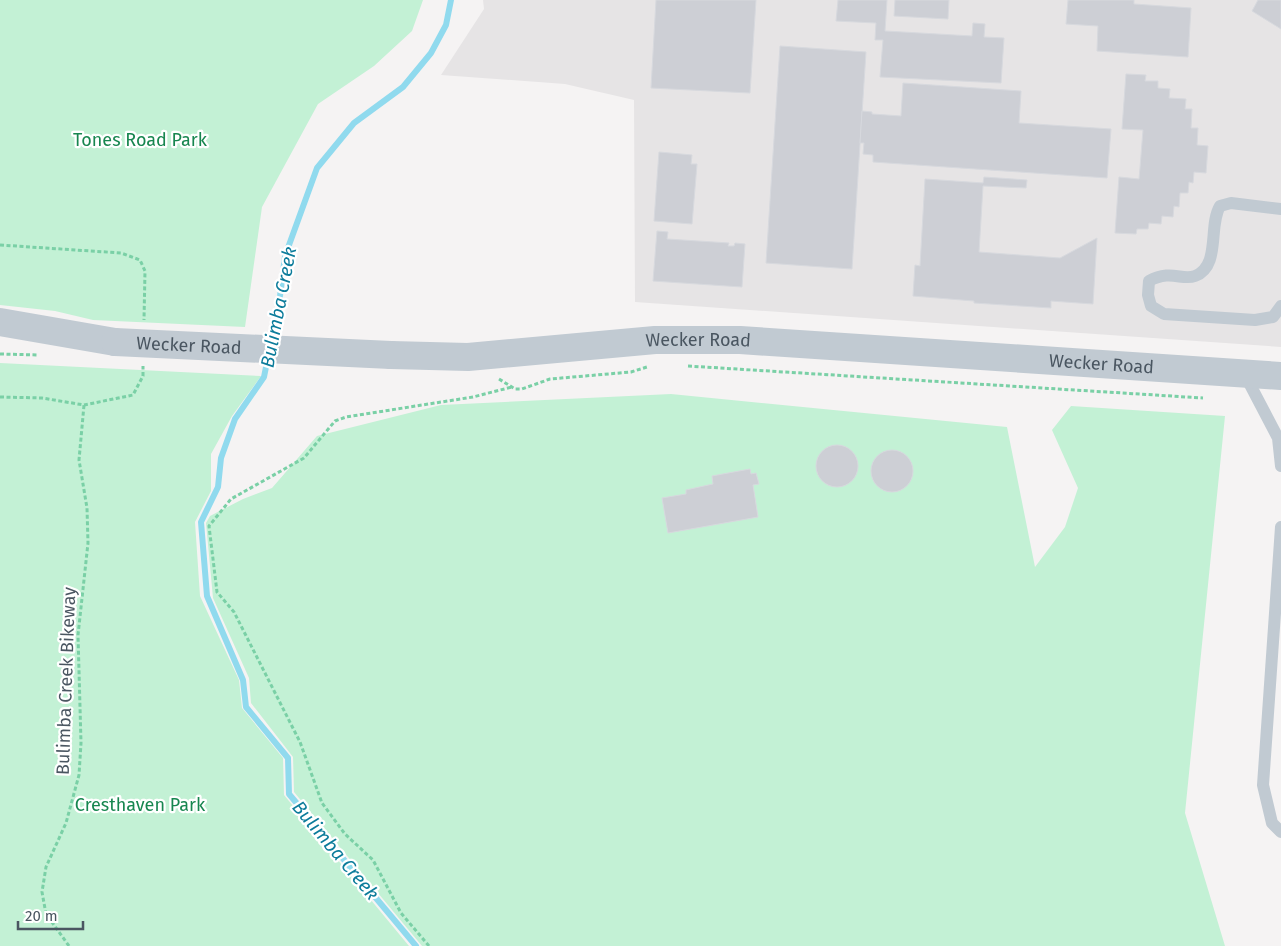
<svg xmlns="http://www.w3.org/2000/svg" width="1281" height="946" viewBox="0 0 1281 946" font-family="'Fira Sans',sans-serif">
	<rect width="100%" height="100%" fill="#f5f3f3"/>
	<polygon fill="#e6e4e5" points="483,0 1281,0 1281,347 635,302 634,100 565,84 441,75 484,9"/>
	<g fill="#c3f1d5">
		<polygon points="0,0 423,0 412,31 374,66 318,104 262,207 245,327 93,320 55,311 0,305"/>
		<polygon points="0,363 261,376 232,416 211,454 211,491 195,522 200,596 239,680 242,708 283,758 284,795 409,946 0,946"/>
		<polygon points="671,394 1007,427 1035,567 1065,527 1078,488 1052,430 1071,406 1225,416 1185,813 1225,946 422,946 294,792 293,757 251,703 249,678 213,598 206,523 210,516 243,499 272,488 317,436 441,405"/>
	</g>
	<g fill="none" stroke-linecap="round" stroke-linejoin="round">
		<g stroke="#90daee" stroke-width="6">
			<polyline points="271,342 280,296 285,256 317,168 354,123 403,87 431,53 446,25 451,0"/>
			<polyline points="268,357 264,377 235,419 221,458 218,487 201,522 207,596 243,680 246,707 288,758 289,794 416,946"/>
		</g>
	</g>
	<g fill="#cdcfd5" stroke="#d7d9de">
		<polygon points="656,0 756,0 750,93 651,88"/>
		<polygon points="838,0 887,0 885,31 972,36 973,23 985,24 984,37 1004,38 1001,83 880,77 883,40 875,40 876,23 836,21"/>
		<polygon points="895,0 949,0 948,19 894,16"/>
		<polygon points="1068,0 1134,0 1134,4 1191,8 1188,57 1097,51 1098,26 1066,24"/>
		<polygon points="1258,0 1281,0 1281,29 1252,11"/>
		<polygon points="780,46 866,52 852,269 766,263"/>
		<polygon points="1126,74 1146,75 1145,81 1158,81 1158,88 1170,89 1169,98 1186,99 1185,109 1192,109 1191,128 1198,128 1197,145 1208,146 1206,173 1194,172 1193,183 1189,182 1188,193 1180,193 1179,207 1174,206 1173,217 1162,216 1161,224 1149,223 1148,229 1137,229 1136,234 1115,233 1119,177 1139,179 1140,168 1143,130 1122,129"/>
		<polygon points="903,83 1021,91 1019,123 1111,129 1107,178 873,162 873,155 863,154 864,143 860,143 862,111 872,112 872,114 901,116"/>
		<polygon points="659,152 692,155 691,164 697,164 692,224 654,221"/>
		<polygon points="984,177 1027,180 1026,188 983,186 979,252 1060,258 1097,238 1093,304 1051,301 1051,308 974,303 974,301 913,296 915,265 920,266 925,179 983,183"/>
		<polygon points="657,231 668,232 667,239 729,243 728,246 734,246 735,243 745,244 742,287 653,281"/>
		<circle cx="837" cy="466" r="21"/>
		<circle cx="892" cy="471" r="21"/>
		<polygon points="750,469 751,474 756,473 759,484 753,485 758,517 668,533 662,498 686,494 686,490 713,484 712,476"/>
	</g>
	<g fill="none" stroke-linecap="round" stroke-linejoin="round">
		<g stroke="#7ad0a6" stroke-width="3" stroke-dasharray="4 2.5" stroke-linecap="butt">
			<polyline points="0,245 121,253 140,260 145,271 144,320"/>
			<polyline points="0,354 38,355"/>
			<polyline points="688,366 1203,398"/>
			<polyline points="499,379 515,389 522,389 550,379 631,372 647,367"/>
			<polyline points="0,397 42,398 84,405 133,395 143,376 143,366"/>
			<polyline points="69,946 46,914 42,892 46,867 66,823 79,775 81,743 78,635 88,543 87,508 79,460 84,405"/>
			<polyline points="429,946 401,913 373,860 345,834 322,803 300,742 234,612 217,592 209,526 231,499 304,458 335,421 346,417 473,397 512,387"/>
		</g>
		<g stroke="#c1cad2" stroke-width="12">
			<path d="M1281 209 1231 203 1220 206C1208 226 1221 266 1195 276 1182 281 1171 269 1149 281L1148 295 1151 306 1164 314 1255 320 1273 317 1281 306"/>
			<polyline points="1245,375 1278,438 1281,466"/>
			<polyline points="1281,527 1263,785 1272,823 1281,832"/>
		</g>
		<g stroke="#c1cad2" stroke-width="28">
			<polyline points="0,322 115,342"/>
			<path id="s1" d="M391 355 468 357 655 340H740L1281 376"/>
		</g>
		<path stroke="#c1cad2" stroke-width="28" id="s2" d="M115 342 391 355"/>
	</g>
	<g text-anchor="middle" stroke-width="4.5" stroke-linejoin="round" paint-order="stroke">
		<g font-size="18" fill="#17864f" stroke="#fff">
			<text x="140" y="146">Tones Road Park</text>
			<text x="140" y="811">Cresthaven Park</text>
		</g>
		<g font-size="18" fill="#4a5661" stroke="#fff">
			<text dy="6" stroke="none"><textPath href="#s1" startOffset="308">Wecker Road</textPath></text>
			<text dy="6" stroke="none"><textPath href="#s2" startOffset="74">Wecker Road</textPath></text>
			<text dy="6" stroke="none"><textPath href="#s1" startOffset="712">Wecker Road</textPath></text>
			<text transform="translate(66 681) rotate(-88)" y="6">Bulimba Creek Bikeway</text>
		</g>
		<g font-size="19" font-style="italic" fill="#0c7c9b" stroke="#fff">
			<text transform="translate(278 307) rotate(-79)" y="7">Bulimba Creek</text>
			<text transform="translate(336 850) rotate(50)" y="7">Bulimba Creek</text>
		</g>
	</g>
	<path d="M18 921v8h65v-8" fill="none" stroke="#4a5661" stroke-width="2.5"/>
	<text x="25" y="921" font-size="15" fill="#4a5661" stroke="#ffffff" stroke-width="4" paint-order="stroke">20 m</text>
</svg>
